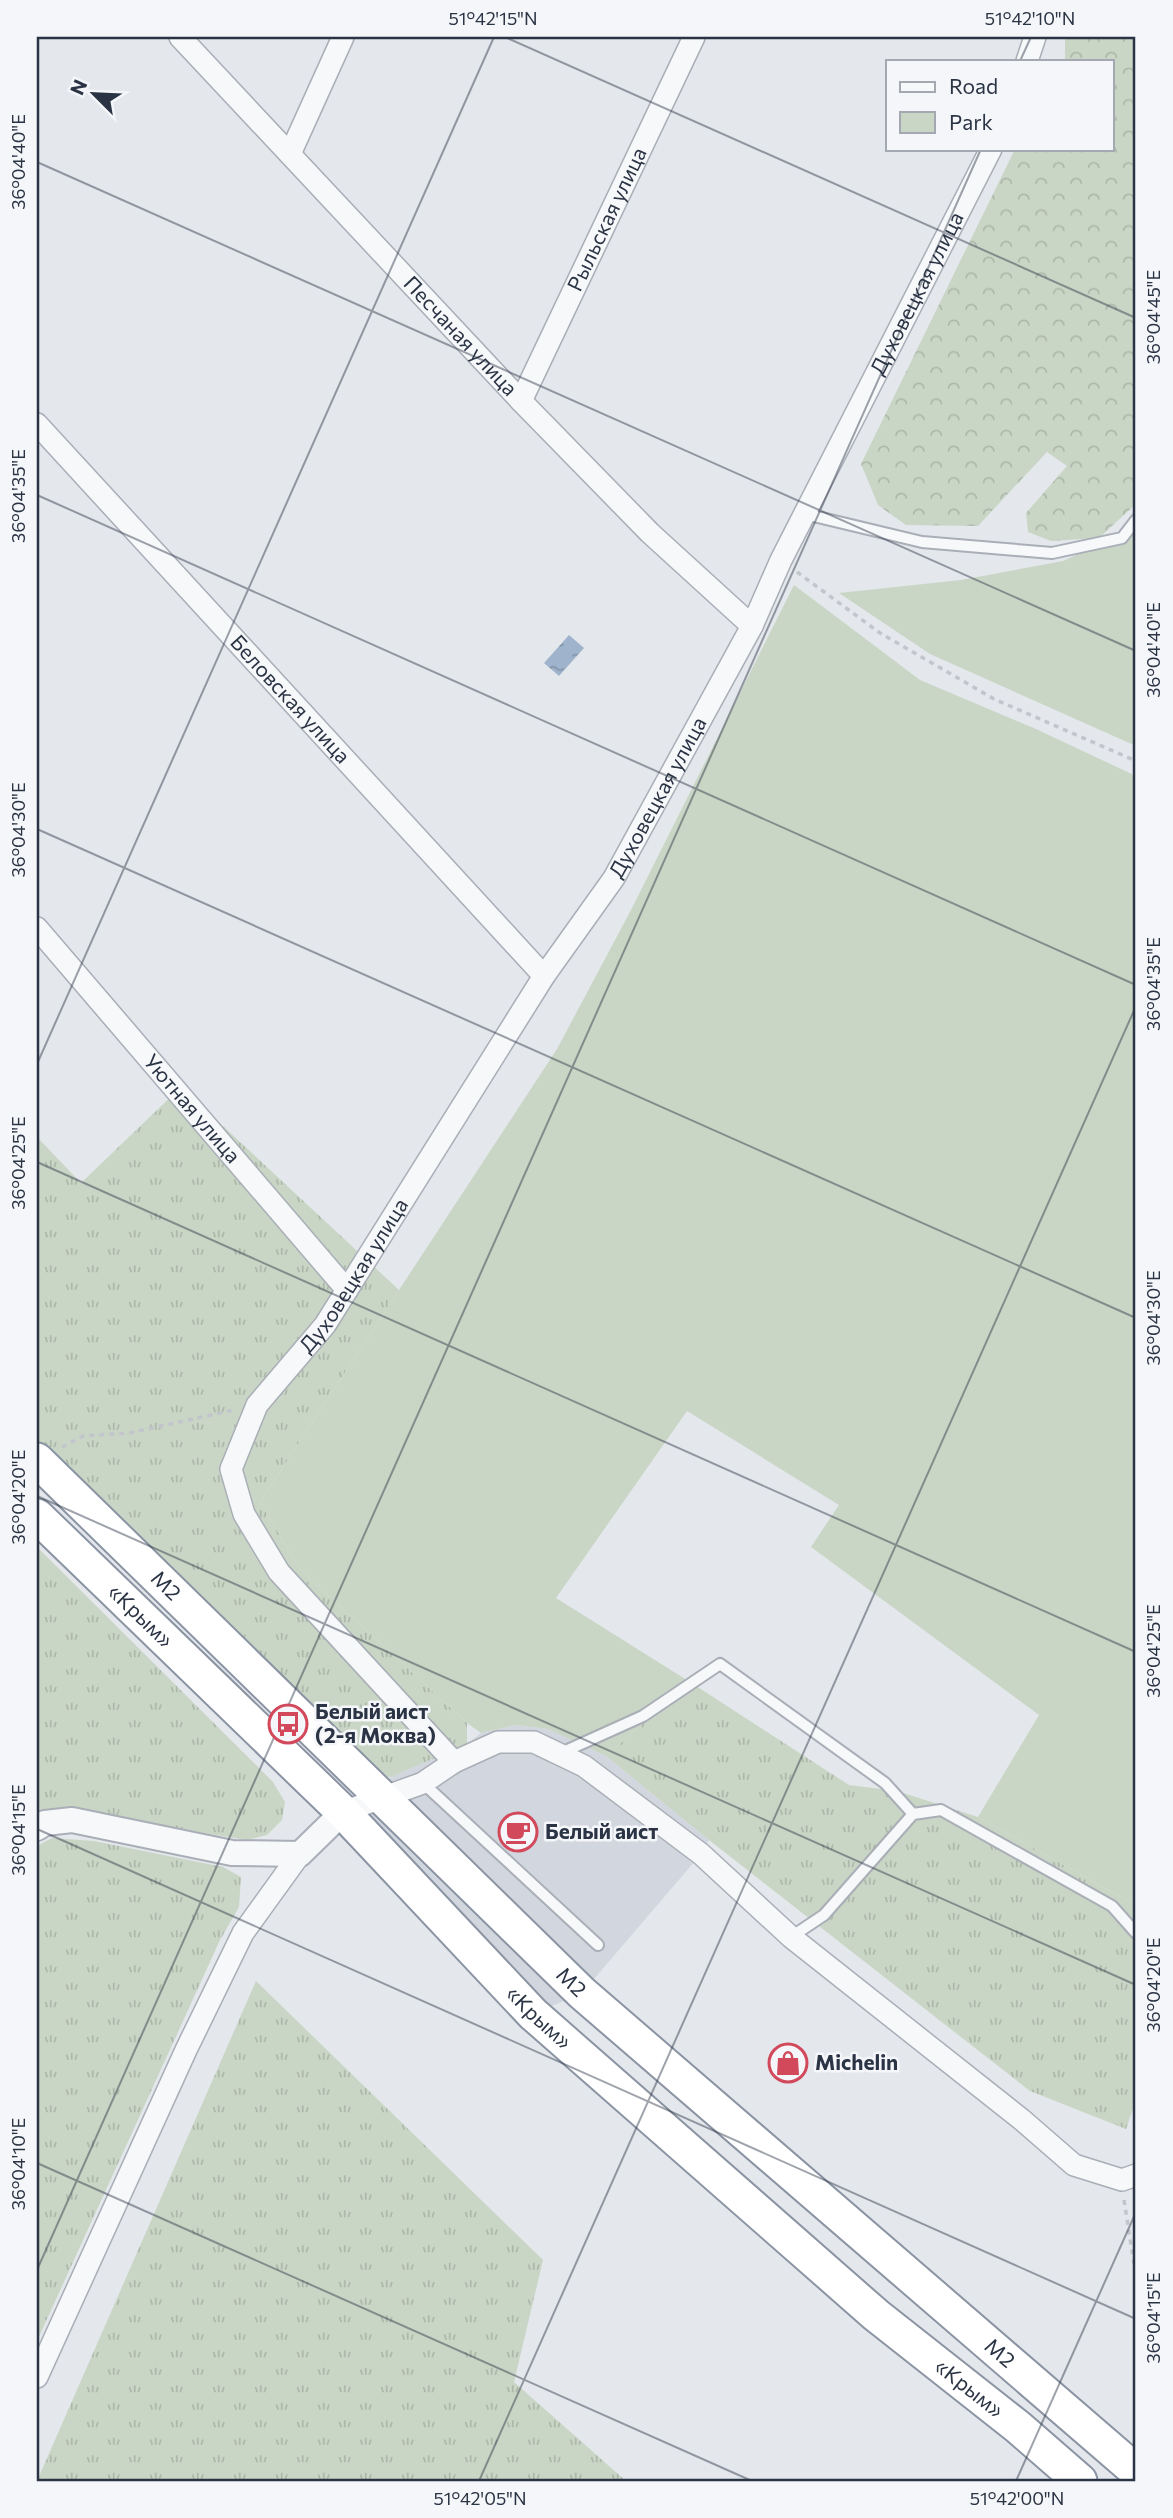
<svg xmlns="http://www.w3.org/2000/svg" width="1173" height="2518" viewBox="0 0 1173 2518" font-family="Commissioner,sans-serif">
	<defs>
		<pattern id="grass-tufts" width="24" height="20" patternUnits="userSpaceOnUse" patternTransform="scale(1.75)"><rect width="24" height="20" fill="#c9d6c5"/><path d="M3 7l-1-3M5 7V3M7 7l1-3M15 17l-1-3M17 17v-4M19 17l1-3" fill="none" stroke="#adb8ab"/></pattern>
		<pattern id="forest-crowns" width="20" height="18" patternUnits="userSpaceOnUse" patternTransform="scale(1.75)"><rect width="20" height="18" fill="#c9d6c5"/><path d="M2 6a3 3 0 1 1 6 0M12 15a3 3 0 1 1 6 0" fill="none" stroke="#adb8ab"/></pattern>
		<pattern id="water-ripples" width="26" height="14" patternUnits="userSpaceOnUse" patternTransform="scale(1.75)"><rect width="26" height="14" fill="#9fb4cc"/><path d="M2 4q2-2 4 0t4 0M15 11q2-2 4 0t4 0" fill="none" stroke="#8293a7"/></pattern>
	</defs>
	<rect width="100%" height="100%" fill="#e4e7ec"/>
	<polygon fill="#d2d6de" points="516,1725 548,1729 606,1756 709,1840 701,1854 582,1993 533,2014 329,1826 391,1777 467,1744 481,1733"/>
	<g fill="url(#grass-tufts)">
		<polygon points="181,1087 399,1290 260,1502 300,1569 467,1723 467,1744 391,1777 349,1778 37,1466 37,1137 81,1183"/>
		<polygon points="37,1547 273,1782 285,1802 282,1820 267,1835 247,1840 172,1828 81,1808 37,1815"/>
		<polygon points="690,1682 849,1785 897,1791 978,1817 1126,1900 1136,1903 1136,2100 1126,2129 1030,2091 709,1840 606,1756"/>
		<polygon points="52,1838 94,1841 223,1867 241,1877 239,1907 220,1940 37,2341 37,1846"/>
		<polygon points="256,1981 543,2260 514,2382 626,2481 37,2481"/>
	</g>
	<polygon fill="url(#forest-crowns)" points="1065,37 1136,37 1136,504 1099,538 1051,541 1028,532 1026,513 1067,466 1047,452 978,526 906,525 878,505 861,464 1015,149 1112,149 1112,61 1065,61"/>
	<g fill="#c9d6c5">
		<polygon points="1136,515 1136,746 930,654 839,593 961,580 1063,561 1117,536"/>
		<polygon points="794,585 920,680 1036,729 1136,776 1136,1903 1126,1900 978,1817 1039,1715 811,1547 839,1505 687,1411 556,1598 690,1682 606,1756 548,1729 516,1725 481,1733 467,1723 300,1569 260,1502 557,1049 631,910"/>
	</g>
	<polygon fill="url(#water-ripples)" points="569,635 584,648 559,676 544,663"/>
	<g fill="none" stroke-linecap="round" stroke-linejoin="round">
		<defs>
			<g id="service">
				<polyline points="805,514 922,542 1052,553 1122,538 1136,520"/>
				<polyline points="561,1753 643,1716 720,1664 885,1783 913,1814"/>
				<polyline points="423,1783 598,1945"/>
				<polyline points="791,1937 824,1915 913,1814 941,1810 1112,1906 1136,1933"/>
			</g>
			<g id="minor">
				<path id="s1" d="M180 37 521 401 650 533 752 626"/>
				<polyline points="1027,61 1035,37"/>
				<polyline points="290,154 343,37"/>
				<path id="s2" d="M521 401 694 37"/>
				<path id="s3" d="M37 424 544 976"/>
				<path id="s4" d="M37 928 347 1290"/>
				<path id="s5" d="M454 1762 279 1572 244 1514 231 1469 257 1405 325 1325 544 976 614 878 752 626 781 560 991 149"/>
				<polyline points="343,1812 423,1783 454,1762 498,1742 534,1742 584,1766 701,1854 791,1937 1021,2119 1074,2165 1122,2180 1136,2175"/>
				<polyline points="37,2377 186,2050 243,1933 300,1854"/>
			</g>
			<polyline id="tertiary" points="37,1828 45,1823 72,1820 232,1853 300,1854 343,1812"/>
			<g id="trunk">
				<path id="s6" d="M37 1460 582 1993 1136 2471"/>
				<path id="s7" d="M37 1516 343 1812 533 2014 876 2315 1018 2427 1080 2481"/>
			</g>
		</defs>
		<use href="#service" stroke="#a9aeb7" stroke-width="14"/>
		<use href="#minor" stroke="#a9aeb7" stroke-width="24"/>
		<use href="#tertiary" stroke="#a9aeb7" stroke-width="28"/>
		<use href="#trunk" stroke="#8b94a3" stroke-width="37"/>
		<g stroke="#c2c5cb" stroke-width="3.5" stroke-dasharray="5 5" stroke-linecap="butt">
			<polyline points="797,572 880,633 994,699 1136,761"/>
			<polyline points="62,1447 83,1436 129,1433 234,1410"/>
			<polyline points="1124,2200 1136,2277"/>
		</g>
		<use href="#service" stroke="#f7f8fa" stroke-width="10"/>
		<use href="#minor" stroke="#f7f8fa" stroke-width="21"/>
		<use href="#tertiary" stroke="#f7f8fa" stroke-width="24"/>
		<use href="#trunk" stroke="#fff" stroke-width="33"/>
	</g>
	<path fill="none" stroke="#2b3445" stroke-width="2" stroke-opacity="0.45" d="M505 37 1136 318M1020 61 1031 37M37 162 1136 651M37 495 1136 985M37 829 1136 1318M37 1064 494 37M37 1162 1136 1652M37 1496 1136 1985M37 1829 1136 2319M37 2163 752 2481M37 2270 981 149M479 2481 1136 1006M1016 2481 1136 2212"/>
	<defs>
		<symbol id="bus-ring" viewBox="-11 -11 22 22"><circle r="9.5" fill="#f4f6f9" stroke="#d1495b" stroke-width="1.5"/><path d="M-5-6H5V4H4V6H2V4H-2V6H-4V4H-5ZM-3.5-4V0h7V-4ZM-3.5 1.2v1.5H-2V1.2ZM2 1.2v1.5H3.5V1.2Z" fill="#d1495b"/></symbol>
		<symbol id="cafe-ring" viewBox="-11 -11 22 22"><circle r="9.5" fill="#f4f6f9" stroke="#d1495b" stroke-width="1.5"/><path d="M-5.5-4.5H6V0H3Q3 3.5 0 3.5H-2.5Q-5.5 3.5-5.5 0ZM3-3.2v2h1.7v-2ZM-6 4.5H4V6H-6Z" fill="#d1495b"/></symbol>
		<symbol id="shop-ring" viewBox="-11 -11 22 22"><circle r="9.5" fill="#f4f6f9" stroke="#d1495b" stroke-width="1.5"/><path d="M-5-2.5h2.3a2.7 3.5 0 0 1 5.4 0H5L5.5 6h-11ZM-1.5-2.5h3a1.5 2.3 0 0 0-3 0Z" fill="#d1495b"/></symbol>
	</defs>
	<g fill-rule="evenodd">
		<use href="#bus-ring" x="266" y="1702" width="44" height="44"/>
		<use href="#cafe-ring" x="496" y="1810" width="44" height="44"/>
		<use href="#shop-ring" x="766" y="2041" width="44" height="44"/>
	</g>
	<g text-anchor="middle" stroke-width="5" stroke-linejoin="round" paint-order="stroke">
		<g font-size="21" fill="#2b3445" stroke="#f4f6f9">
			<text dy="7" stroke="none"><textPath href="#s2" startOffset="201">Рыльская улица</textPath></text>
			<text dy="7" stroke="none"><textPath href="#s5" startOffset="1738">Духовецкая улица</textPath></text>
			<text dy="7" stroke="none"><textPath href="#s1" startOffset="410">Песчаная улица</textPath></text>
			<text dy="7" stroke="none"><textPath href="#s3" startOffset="374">Беловская улица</textPath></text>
			<text dy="7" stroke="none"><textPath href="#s5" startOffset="1171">Духовецкая улица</textPath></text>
			<text dy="7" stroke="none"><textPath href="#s4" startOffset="238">Уютная улица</textPath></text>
			<text dy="7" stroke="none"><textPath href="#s5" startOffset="604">Духовецкая улица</textPath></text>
			<text dy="7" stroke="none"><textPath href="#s6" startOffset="180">М2</textPath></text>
			<text dy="7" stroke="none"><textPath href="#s7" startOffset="144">«Крым»</textPath></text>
			<text dy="7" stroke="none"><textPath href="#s6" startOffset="747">М2</textPath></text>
			<text dy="7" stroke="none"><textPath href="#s7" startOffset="710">«Крым»</textPath></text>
			<text dy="7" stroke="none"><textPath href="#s6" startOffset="1314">М2</textPath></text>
			<text dy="7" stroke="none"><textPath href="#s7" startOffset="1278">«Крым»</textPath></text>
		</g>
		<g font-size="21" font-weight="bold" fill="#2b3445" stroke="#f4f6f9" text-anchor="start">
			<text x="315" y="1719">Белый аист<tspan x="315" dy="24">(2-я Моква)</tspan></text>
			<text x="545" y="1839">Белый аист</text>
			<text x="815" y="2070">Michelin</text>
		</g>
	</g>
	<rect width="1173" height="2518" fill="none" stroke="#f4f6f9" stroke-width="77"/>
	<rect x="886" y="60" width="228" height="91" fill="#f4f6f9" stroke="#a4a8b1" stroke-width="2"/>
	<rect x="900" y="82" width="35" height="10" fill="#f7f8fa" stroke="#a4a8b1" stroke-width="2"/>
	<text x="949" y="94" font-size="21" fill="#2b3445">Road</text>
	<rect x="900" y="112" width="35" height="21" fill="#c9d6c5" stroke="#a4a8b1" stroke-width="2"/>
	<text x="949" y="130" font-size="21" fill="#2b3445">Park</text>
	<g transform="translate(94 94) rotate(294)" stroke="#f4f6f9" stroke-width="5" paint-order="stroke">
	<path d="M0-5L12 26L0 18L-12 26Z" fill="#2b3445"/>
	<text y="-10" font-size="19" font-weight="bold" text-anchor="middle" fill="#2b3445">N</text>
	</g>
	<rect x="38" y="38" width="1096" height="2442" fill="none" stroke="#2b3445" stroke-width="2.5"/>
	<g font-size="18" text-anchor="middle" fill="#2b3445">
		<text x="493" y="25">51°42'15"N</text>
		<text x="1030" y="25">51°42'10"N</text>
		<text transform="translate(19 162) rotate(-90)" y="6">36°04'40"E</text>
		<text transform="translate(1154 317) rotate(-90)" y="6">36°04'45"E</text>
		<text transform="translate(19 496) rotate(-90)" y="6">36°04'35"E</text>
		<text transform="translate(1154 650) rotate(-90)" y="6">36°04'40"E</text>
		<text transform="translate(19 830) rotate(-90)" y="6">36°04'30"E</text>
		<text transform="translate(1154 984) rotate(-90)" y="6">36°04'35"E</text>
		<text transform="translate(19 1163) rotate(-90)" y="6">36°04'25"E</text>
		<text transform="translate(1154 1318) rotate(-90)" y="6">36°04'30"E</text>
		<text transform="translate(19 1497) rotate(-90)" y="6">36°04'20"E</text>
		<text transform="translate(1154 1651) rotate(-90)" y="6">36°04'25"E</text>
		<text transform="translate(19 1830) rotate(-90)" y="6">36°04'15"E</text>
		<text transform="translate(1154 1985) rotate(-90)" y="6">36°04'20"E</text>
		<text transform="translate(19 2164) rotate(-90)" y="6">36°04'10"E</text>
		<text transform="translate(1154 2318) rotate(-90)" y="6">36°04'15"E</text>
		<text x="480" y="2505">51°42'05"N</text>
		<text x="1017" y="2505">51°42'00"N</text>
	</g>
</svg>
